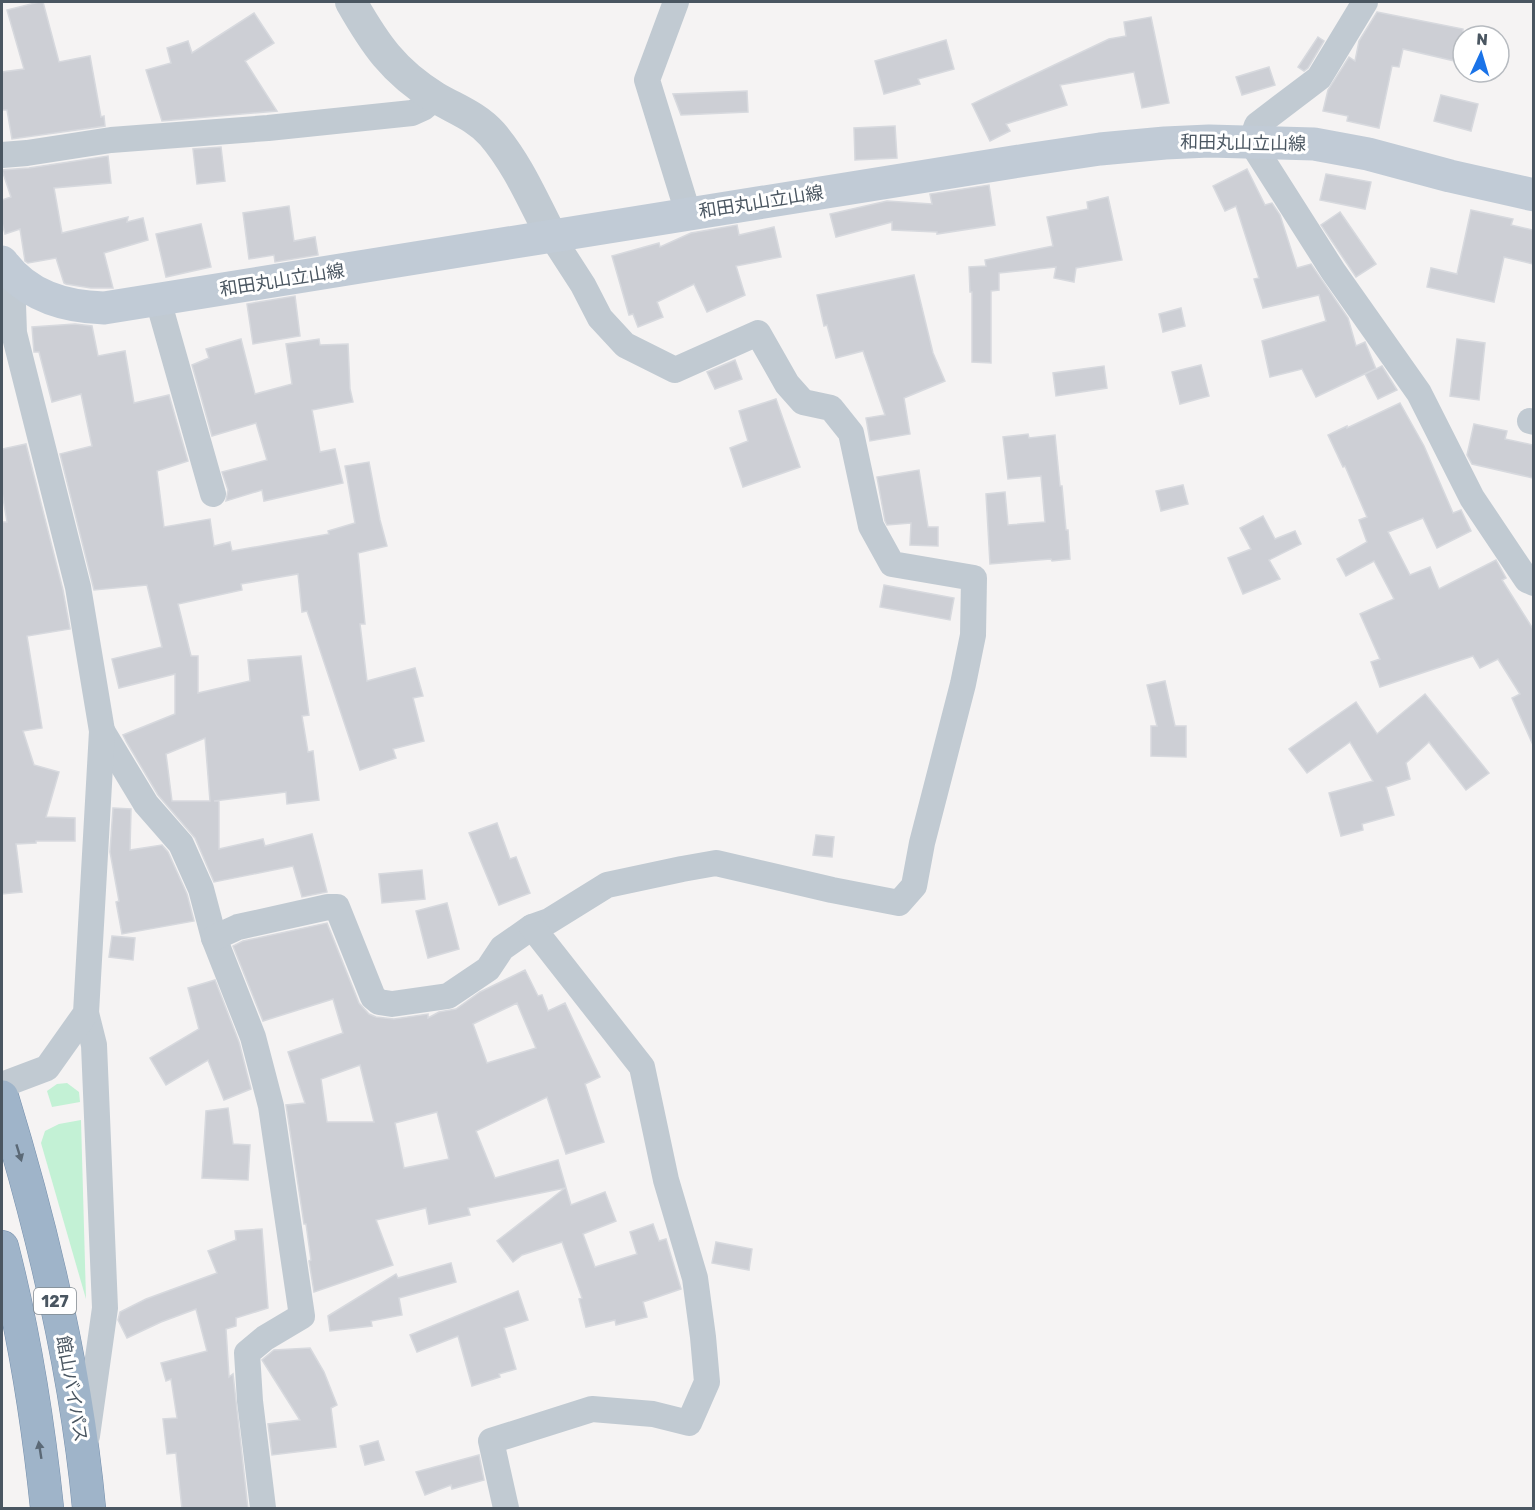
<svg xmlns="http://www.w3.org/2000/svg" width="1535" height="1510" viewBox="0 0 1535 1510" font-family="Rubik,'Noto Sans JP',sans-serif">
	<rect width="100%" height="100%" fill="#f5f3f3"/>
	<g fill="#c3f1d5">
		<polygon points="67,1083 79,1092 80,1102 52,1107 47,1091 57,1084"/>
		<polygon points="81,1120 86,1299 41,1143 45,1131 59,1124"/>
	</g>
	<g fill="#cdcfd5" stroke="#d7d9de" stroke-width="1.5" fill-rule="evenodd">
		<polygon points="39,2 43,2 59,62 90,56 101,117 104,116 105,126 12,139 7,110 2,110 2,72 24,69 7,10"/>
		<polygon points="1377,12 1463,29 1463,63 1403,49 1399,67 1392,66 1379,128 1347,121 1348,116 1323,111 1328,90 1349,57 1355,61 1359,41"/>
		<polygon points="254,13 274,43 245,61 277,111 162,121 146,70 171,63 167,48 188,41 192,53"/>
		<polygon points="1151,17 1169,103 1142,108 1134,72 1060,85 1067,105 1006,124 1010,131 990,141 972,104 1109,39 1126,36 1124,22"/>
		<polygon points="1318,37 1324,41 1308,68 1304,71 1298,67"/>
		<polygon points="946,40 954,69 918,79 920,84 884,94 875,61"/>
		<polygon points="1269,67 1275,85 1242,95 1236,77"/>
		<polygon points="747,91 748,112 681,115 673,94"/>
		<polygon points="1441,95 1478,104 1471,131 1434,121"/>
		<polygon points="895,126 897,158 855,160 854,128"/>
		<polygon points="221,147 225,181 197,184 193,149"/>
		<polygon points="108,156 111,183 54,188 62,233 128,217 127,222 143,218 148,240 104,253 113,288 91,288 66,284 64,283 56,258 28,263 25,261 20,229 5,234 2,223 2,200 11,197 2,170 29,168"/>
		<polygon points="1247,169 1265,205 1272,203 1280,215 1297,268 1311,264 1348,318 1356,346 1365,342 1376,369 1382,366 1397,390 1378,399 1365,374 1375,369 1316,397 1302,369 1270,377 1262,341 1326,321 1319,295 1263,308 1254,279 1259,278 1236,206 1225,211 1213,186"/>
		<polygon points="1326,174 1371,182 1365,209 1320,200"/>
		<polygon points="989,185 995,225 937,234 937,232 892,230 892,222 836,237 830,214 887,201 932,204 930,194"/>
		<polygon points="1108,197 1122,260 1076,268 1074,282 1054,278 1056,267 999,273 999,290 991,291 991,363 972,362 972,292 970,292 969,267 986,266 985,260 1053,246 1047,217 1088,209 1087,202"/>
		<polygon points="289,206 294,241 315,237 318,255 275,262 274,255 249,259 243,213"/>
		<polygon points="1471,210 1513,219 1511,225 1533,230 1533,264 1504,257 1494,302 1427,287 1431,268 1457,274"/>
		<polygon points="1340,212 1376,264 1356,277 1321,225"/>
		<polygon points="201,224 211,267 166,277 156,234"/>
		<polygon points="737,225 739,235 774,227 781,257 736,266 745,295 707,312 694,284 657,302 663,317 638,327 633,314 629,315 612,256 659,243 660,247 691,233"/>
		<polygon points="914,275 933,353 945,381 904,398 910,434 870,441 866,418 885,415 863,351 836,358 827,325 824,326 817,295"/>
		<polygon points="295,296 300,336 253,344 247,304"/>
		<polygon points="1181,308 1185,326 1163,332 1159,314"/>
		<path d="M75 324 92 326 98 356 125 351 134 403 169 395 188 461 157 471 164 527 210 519 214 546 230 542 232 551 329 534 328 531 355 523 345 466 369 462 380 520 387 546 358 553 365 624H360L367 681 415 668 423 696 413 698 424 741 393 749 396 758 360 770 307 611 302 612 298 574 241 584 242 590 178 604 191 656H198V693L250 681 248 660 301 656 309 715 302 716 308 752 313 751 319 800 287 804 286 792 214 801H219V849L263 839 265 846 312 834 327 892 302 897 293 866 214 882 195 838 158 795 127 743 123 735 175 714V674L119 688 112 659 162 647 147 585 94 590 60 454 92 446 81 394 52 402 39 352H34L32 327ZM205 738 210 801H172L166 754Z"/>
		<polygon points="241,339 255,394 292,384 286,344 319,339 320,345 348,344 350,389 353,402 312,410 320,452 335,449 343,483 264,501 262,490 226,501 228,490 222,472 267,460 256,423 212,436 192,365 209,358 206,349"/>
		<polygon points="1457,339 1485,343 1479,400 1450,396"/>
		<polygon points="735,360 742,379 715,389 707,372"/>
		<polygon points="1201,365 1209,396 1180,404 1172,372"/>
		<polygon points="1104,366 1107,388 1056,396 1053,373"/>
		<polygon points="776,399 800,467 743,487 730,448 748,441 739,411"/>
		<polygon points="1400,403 1424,446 1453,513 1461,510 1471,531 1437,548 1423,518 1388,532 1410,575 1430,567 1439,589 1496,560 1506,578 1502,580 1533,629 1533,745 1512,698 1520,694 1498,659 1480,668 1473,656 1380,687 1371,662 1380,659 1360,614 1394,599 1374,561 1346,576 1337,559 1367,542 1359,520 1367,517 1345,466 1343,467 1328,435 1347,426 1347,428"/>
		<polygon points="1474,424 1507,431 1505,439 1533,445 1533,478 1472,464 1467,455"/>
		<polygon points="1028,434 1029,438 1055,435 1060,486 1062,486 1066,530 1068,530 1070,559 1052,561 1051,559 990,564 986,494 1005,492 1008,525 1045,522 1041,476 1008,479 1003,437"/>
		<polygon points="26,444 63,590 70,629 27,636 42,728 23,731 34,765 59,772 46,817 75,818 75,841 36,841 36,843 16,844 22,892 2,894 2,522 7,522 2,492 2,449"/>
		<polygon points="919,470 928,527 938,527 938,546 910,545 911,523 887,525 885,521 877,477"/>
		<polygon points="1183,485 1188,504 1161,511 1156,491"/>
		<polygon points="1263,516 1275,539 1295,531 1301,544 1269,560 1280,579 1243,594 1228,558 1251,549 1240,528"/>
		<polygon points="884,585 954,598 950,620 880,607"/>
		<polygon points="1165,681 1175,726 1186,726 1186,757 1151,756 1151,726 1157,726 1147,685"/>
		<polygon points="1425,694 1489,773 1466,790 1429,742 1406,763 1410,779 1386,787 1394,815 1362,824 1363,830 1341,836 1329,793 1373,781 1350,742 1307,773 1289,749 1356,702 1377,734"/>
		<polygon points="113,808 131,809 130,850 162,845 168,852 187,894 194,921 122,934 116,902 119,901 110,852"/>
		<polygon points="497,823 510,859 516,857 530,893 499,905 469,833"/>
		<polygon points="816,835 834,837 832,857 813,855"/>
		<polygon points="422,870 425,899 382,903 379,874"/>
		<polygon points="447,903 459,949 428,958 416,911"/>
		<path d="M327 923 359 1003 369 1014 376 1017 394 1019 428 1014V1018L439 1012 456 1009 480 992 525 970 538 996 542 995 548 1011 565 1003 600 1077 585 1084 604 1142 566 1154 547 1097 476 1131 495 1178 558 1160 571 1205 605 1192 616 1221 583 1234 595 1267 637 1254 630 1232 653 1224 659 1241 666 1239 681 1289 643 1302 647 1317 616 1325 615 1320 586 1327 579 1299 582 1298 562 1242 522 1255 513 1262 497 1241 565 1188 468 1208 470 1215 429 1224 426 1208 376 1220 393 1265 314 1292 309 1261 311 1260 306 1224H304L286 1105 305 1103 288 1052 343 1033 333 999 263 1021 233 946 243 941ZM517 1003 536 1048 487 1063 473 1024ZM360 1065 374 1122H327L321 1079ZM437 1112 449 1159 404 1168 395 1123Z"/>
		<polygon points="112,936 135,938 133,960 109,957"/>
		<polygon points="215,980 239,1042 251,1089 224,1100 208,1060 166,1085 150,1058 199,1029 188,988"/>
		<polygon points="228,1108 233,1144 250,1145 248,1180 202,1178 206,1111"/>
		<polygon points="262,1229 268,1308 236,1318 236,1317 236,1326 226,1329 229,1377 233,1374 248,1509 182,1509 176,1453 167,1454 163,1419 177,1418 171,1379 166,1381 161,1363 207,1351 196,1309 161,1322 127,1338 118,1320 120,1312 146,1299 217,1273 208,1251 236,1240 235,1231"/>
		<polygon points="716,1242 752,1249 749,1270 712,1263"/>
		<polygon points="451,1263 456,1282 399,1298 402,1315 371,1321 372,1326 330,1331 328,1316 396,1274 398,1278"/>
		<polygon points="518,1291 528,1320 504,1328 516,1369 499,1374 500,1377 472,1386 458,1336 417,1352 410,1335"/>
		<polygon points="310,1348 324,1372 337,1405 331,1408 336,1447 272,1455 268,1424 300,1420 262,1360 274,1350"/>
		<polygon points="378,1441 384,1460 365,1465 360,1446"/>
		<polygon points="479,1455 484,1480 452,1489 451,1485 425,1495 416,1472"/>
	</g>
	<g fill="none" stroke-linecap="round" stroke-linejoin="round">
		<defs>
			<g id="trunk">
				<path d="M2 1097C43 1231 76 1369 89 1508"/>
				<path d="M2 1247C24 1332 38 1421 47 1508"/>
			</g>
		</defs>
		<use href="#trunk" stroke="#7690ad" stroke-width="34"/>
		<g stroke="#c1cad2" stroke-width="26">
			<polyline points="676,2 647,80 688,213"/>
			<polyline points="1365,2 1319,78 1257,125 1251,142 1333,271 1419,393 1472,498 1527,580 1534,583"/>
			<polyline points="2,155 27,153 111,140 268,128 412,113 423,108 436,97"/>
			<polyline points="158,300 213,494"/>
			<polyline points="1530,421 1534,422"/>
			<polyline points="102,731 146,804 181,844 201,889 214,938 253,1037 271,1106 302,1316 265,1338 247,1353 250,1401 263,1508"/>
			<polyline points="214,938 238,927 328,907 337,907 373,997 379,1002 392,1004 448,996 488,969 502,948 532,927 549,921 607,885 682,869 716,863 832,890 899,903 914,886 922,843 963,684 973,635 974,578 892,564 871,526 851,433 831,408 803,402 787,384 758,333 675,370 625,345 600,318 583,285 552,237"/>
			<polyline points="86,1013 94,1045 105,1308 87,1436"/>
			<polyline points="2,1085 47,1068 86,1013 102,731 78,587 14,333 12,276"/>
			<polyline points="506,1508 491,1441 592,1409 653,1414 689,1423 707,1382 703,1337 695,1278 666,1180 642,1067 532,927"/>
		</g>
		<path stroke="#c1cad2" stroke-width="32" d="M351 2C375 44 393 71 435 97 455 109 476 116 492 134 518 164 534 203 552 237"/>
		<path stroke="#c1cbd6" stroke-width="33" d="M2 262C27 296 64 307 104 308L1026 160 1100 149 1165 143 1209 141 1314 144 1368 154 1450 176 1534 195"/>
		<use href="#trunk" stroke="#9fb4c9" stroke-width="33"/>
	</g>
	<defs><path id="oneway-solid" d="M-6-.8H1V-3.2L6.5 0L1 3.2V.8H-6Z" transform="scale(1.5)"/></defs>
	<g fill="#5b6976">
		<use href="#oneway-solid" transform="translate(19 1153) rotate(73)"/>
		<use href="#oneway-solid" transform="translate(40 1450) rotate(-99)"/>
	</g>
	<g text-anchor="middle" stroke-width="6" stroke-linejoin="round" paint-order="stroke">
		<rect fill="#fff" stroke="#808990" stroke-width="1.5" x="34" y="1288" width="42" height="26" rx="4.5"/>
		<g font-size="16" font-weight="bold" fill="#4a5661">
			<text x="55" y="1307">127</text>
		</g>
		<g font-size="18" fill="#4a5661" stroke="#fff">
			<text transform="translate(1243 143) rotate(1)" y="6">和田丸山立山線</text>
			<text transform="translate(761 202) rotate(-9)" y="6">和田丸山立山線</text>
			<text transform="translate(282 280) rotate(-9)" y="6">和田丸山立山線</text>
			<text transform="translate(72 1389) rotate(80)" y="6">館山バイパス</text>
		</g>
	</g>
	<rect width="1535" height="1510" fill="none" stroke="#4a5661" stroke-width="6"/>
	<g transform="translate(1481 54) rotate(4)"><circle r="28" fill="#ffffff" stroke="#b7bbc0" stroke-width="1.5"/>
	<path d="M0-4.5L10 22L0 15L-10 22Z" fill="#1a73e8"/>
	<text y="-9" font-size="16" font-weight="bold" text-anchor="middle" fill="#4a5661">N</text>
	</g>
</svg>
